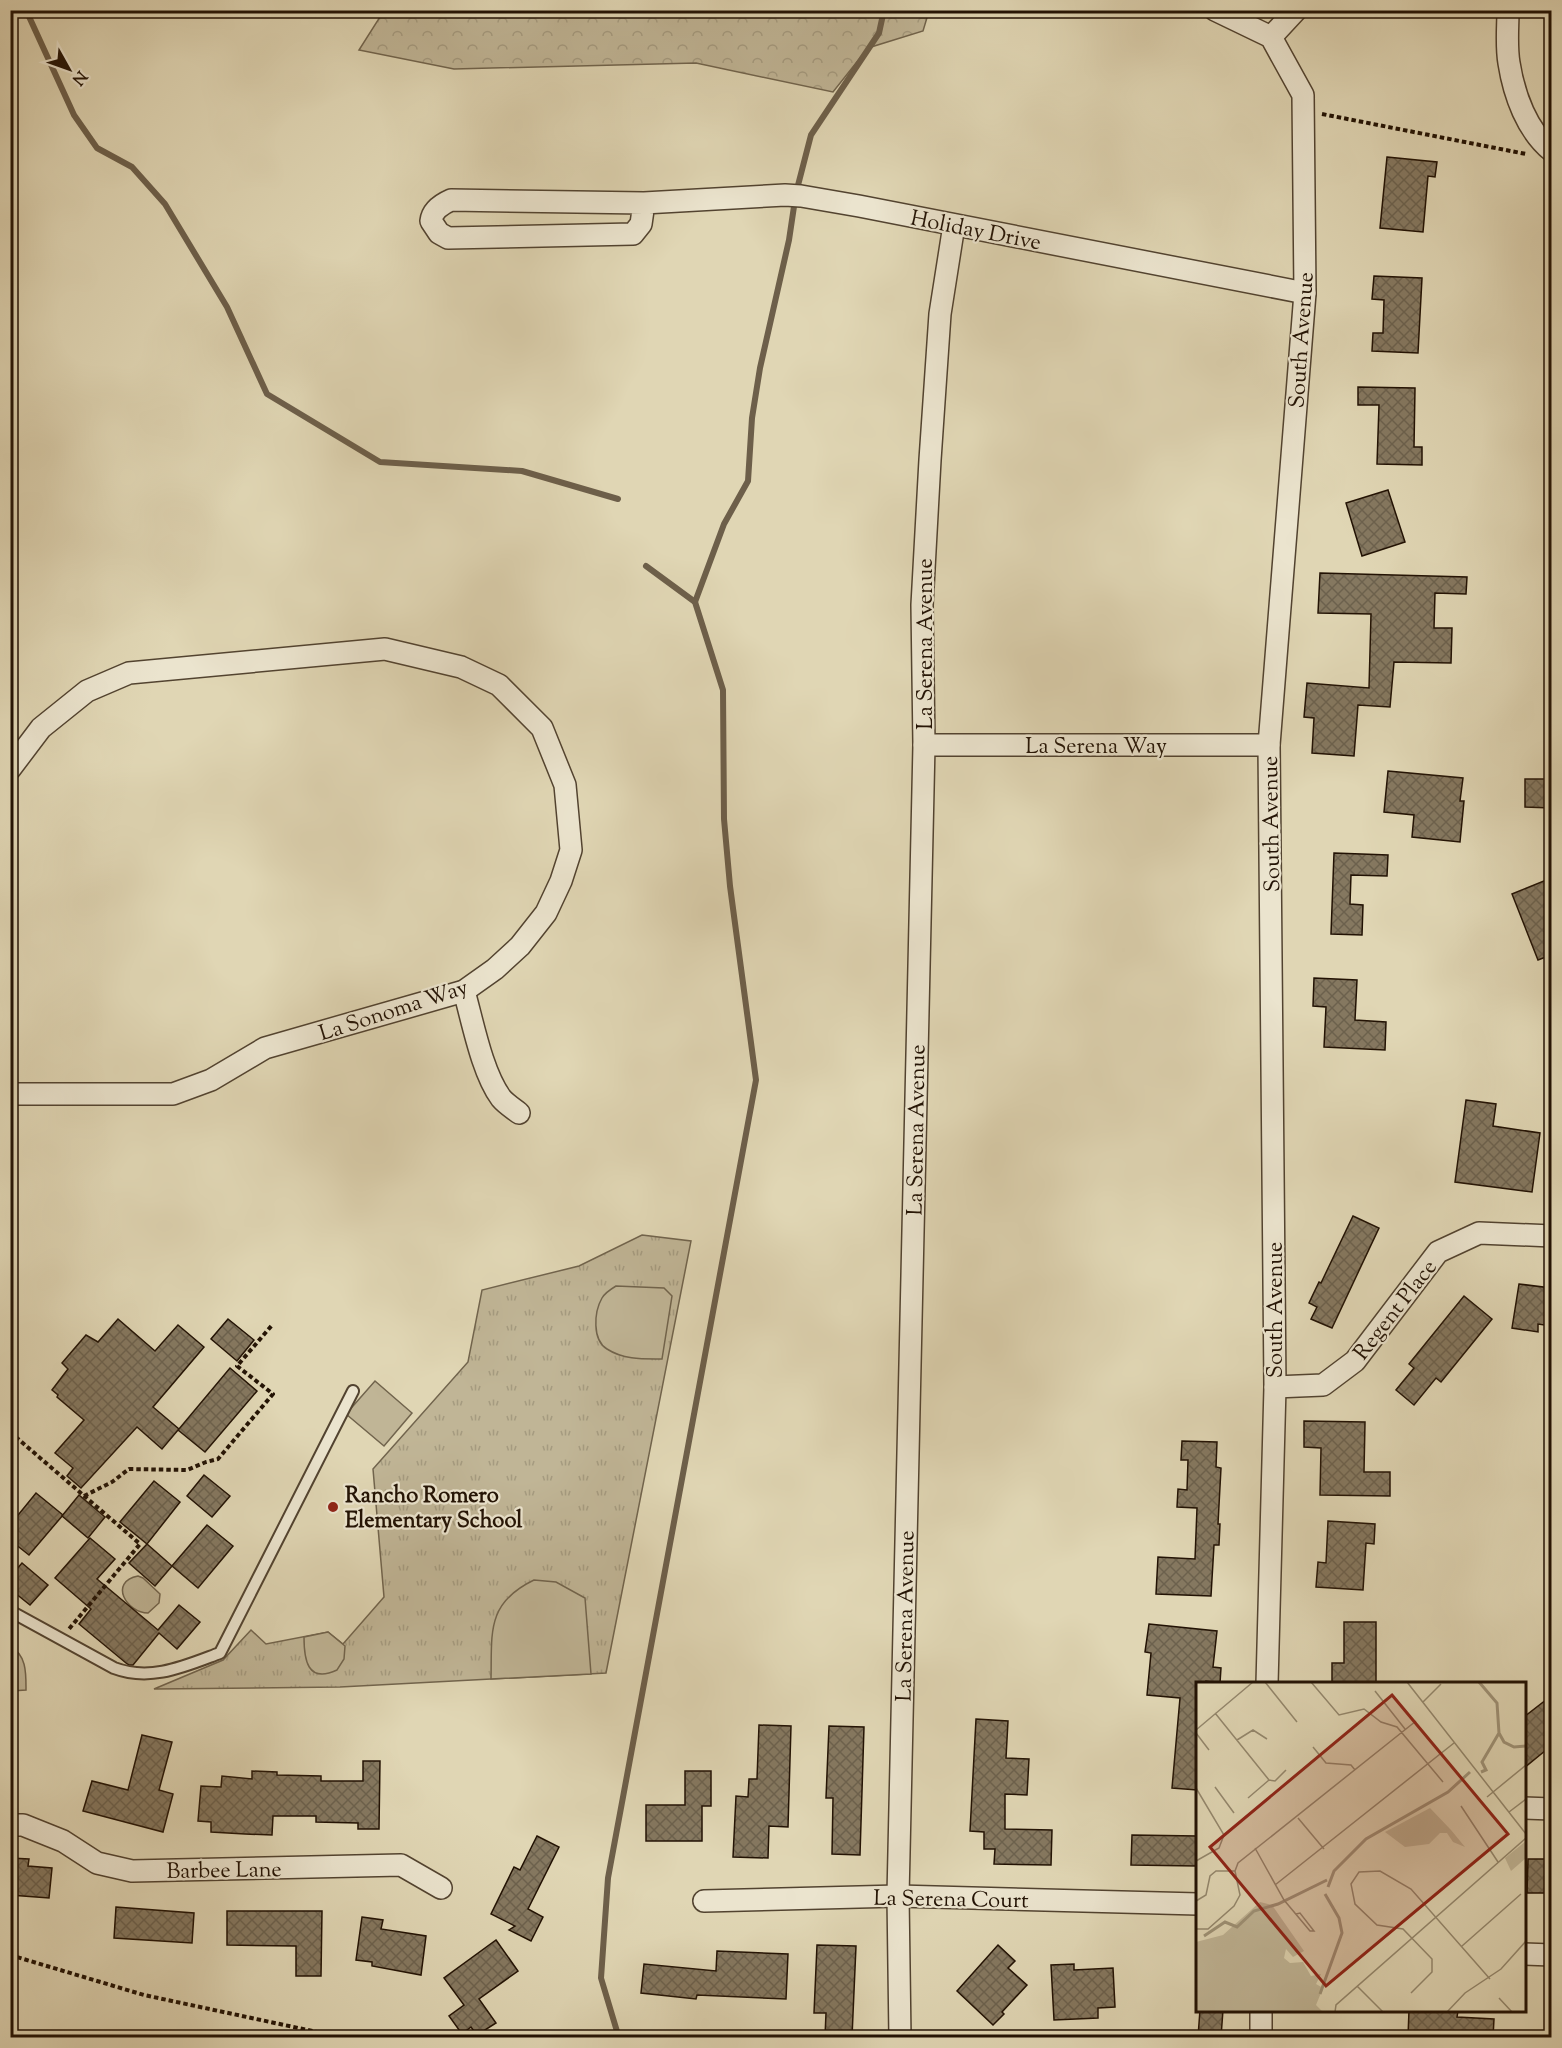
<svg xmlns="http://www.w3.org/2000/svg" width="1562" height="2048" viewBox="0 0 1562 2048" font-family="'Sorts Mill Goudy',serif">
	<defs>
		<pattern id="grass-tufts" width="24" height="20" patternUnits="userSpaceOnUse" patternTransform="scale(1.5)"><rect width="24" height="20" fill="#c0b596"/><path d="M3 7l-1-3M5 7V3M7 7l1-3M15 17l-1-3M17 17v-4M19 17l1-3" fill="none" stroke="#a59b80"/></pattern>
		<pattern id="forest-crowns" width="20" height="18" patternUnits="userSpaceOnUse" patternTransform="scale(1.5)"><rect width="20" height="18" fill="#c0b596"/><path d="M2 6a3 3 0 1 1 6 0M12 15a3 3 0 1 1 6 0" fill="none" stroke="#a59b80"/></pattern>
		<pattern id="building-cross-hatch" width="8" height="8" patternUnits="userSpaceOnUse" patternTransform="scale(1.5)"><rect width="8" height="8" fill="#857860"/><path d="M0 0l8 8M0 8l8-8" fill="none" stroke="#6c614d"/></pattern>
	</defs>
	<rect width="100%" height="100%" fill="#e0d6b4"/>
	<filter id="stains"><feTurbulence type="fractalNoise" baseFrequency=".00333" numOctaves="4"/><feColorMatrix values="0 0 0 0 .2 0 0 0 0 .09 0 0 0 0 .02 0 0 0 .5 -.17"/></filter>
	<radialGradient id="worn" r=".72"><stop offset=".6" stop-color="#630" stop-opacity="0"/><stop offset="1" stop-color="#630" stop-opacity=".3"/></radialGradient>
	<polygon fill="url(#grass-tufts)" stroke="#71644d" stroke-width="1.5" points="642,1235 691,1241 606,1673 340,1687 154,1689 223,1660 251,1630 266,1644 328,1632 343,1644 384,1597 373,1469 468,1362 482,1290 579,1266"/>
	<polygon fill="url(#forest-crowns)" stroke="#71644d" stroke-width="1.5" points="382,11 382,10 929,11 923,31 868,48 833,92 696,63 454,69 359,50 380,17"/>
	<g fill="#c0b596" stroke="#71644d" stroke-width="1.5">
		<path d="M616 1286 664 1288 672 1296 662 1359C643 1359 624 1360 607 1349 592 1340 594 1312 602 1298 605 1293 611 1289 616 1286Z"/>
		<polygon points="375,1381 412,1413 384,1446 346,1414"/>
		<path d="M138 1576 143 1578 160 1594 159 1603 148 1613C127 1613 108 1582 138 1576Z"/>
		<path d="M534 1580 556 1582 585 1598 591 1674 491 1679C492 1633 486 1603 534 1580Z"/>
		<path d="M328 1632 345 1646 344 1659 337 1670C307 1684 304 1659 304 1637Z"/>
		<path d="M10 1647C27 1654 26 1675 26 1690L11 1691Z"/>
	</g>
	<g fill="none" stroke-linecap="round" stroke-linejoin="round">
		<g stroke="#6d5f4a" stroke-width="6">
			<polyline points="26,10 74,115 97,148 132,167 165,204 227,307 267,394 380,462 522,471 618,499"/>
			<polyline points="695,602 724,524 748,481 752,418 760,368 789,240 796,193 811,135 879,33 884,10"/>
			<polyline points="619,2038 601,1978 608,1878 756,1080 730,886 724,819 723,690 695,602 646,566"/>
		</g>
	</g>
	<g fill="url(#building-cross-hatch)" stroke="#221204" stroke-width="1.5">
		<polygon points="1387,157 1437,162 1435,177 1428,176 1423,232 1380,228"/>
		<polygon points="1374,276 1422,278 1418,353 1372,351 1373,333 1383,333 1384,300 1372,299"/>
		<polygon points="1358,387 1415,388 1414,447 1422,447 1422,465 1377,464 1379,405 1358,405"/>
		<polygon points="1388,490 1405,542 1362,556 1346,503"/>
		<polygon points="1320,573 1467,577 1466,594 1435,593 1434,628 1452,628 1451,663 1394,662 1390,707 1358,705 1354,756 1312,753 1314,718 1304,717 1307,683 1369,688 1371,614 1318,613"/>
		<polygon points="1388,771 1463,778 1460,801 1464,801 1460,842 1412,837 1414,815 1384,812"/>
		<polygon points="1525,779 1551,779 1551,808 1525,807"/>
		<polygon points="1334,853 1388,855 1387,876 1351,875 1350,904 1363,905 1362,935 1331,934"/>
		<polygon points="1551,878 1551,955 1538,960 1512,894"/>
		<polygon points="1314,978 1357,980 1355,1020 1386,1022 1385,1050 1324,1047 1326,1007 1313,1006"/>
		<polygon points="1466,1100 1496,1104 1493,1126 1540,1133 1532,1192 1455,1182"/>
		<polygon points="1353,1216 1379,1228 1332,1328 1311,1319 1317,1307 1309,1303 1319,1282 1321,1283"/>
		<polygon points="1519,1284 1551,1288 1551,1326 1538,1324 1538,1332 1512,1328"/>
		<polygon points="1464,1296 1492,1319 1441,1382 1436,1378 1414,1405 1396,1390 1414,1368 1409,1364"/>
		<polygon points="118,1319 155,1351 178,1325 204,1347 153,1407 179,1429 230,1368 257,1391 205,1452 178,1430 162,1449 137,1427 81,1488 67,1476 73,1468 55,1453 84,1420 57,1397 58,1395 52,1390 68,1369 62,1363 86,1335 98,1342"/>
		<polygon points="228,1319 254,1340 237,1361 211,1339"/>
		<polygon points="1304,1421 1365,1422 1364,1472 1390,1472 1390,1496 1320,1495 1321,1448 1304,1447"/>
		<polygon points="1182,1441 1217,1442 1216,1467 1221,1468 1218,1524 1220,1524 1219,1545 1214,1545 1211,1596 1156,1594 1158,1557 1195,1559 1197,1508 1177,1507 1178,1489 1187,1490 1188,1460 1181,1460"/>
		<polygon points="204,1475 230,1496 212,1517 187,1496"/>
		<polygon points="154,1481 180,1502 147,1544 120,1522"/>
		<polygon points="36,1493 63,1515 29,1555 10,1540 10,1525"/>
		<polygon points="79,1495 105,1517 88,1538 62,1516"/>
		<polygon points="1328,1521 1375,1524 1374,1544 1366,1543 1363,1590 1316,1587 1318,1562 1326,1563"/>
		<polygon points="207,1525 233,1546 198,1588 172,1566"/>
		<polygon points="90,1538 115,1559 97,1579 158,1630 179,1605 200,1622 177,1649 159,1633 133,1665 129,1665 126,1663 79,1624 91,1609 55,1578"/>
		<polygon points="147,1544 172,1566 155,1586 129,1563"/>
		<polygon points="22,1563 48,1585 30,1605 10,1589 10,1577"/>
		<polygon points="1344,1622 1376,1622 1376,1683 1332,1683 1332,1663 1344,1663"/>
		<polygon points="1149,1624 1217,1631 1213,1667 1221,1668 1220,1683 1206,1681 1206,1683 1197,1683 1197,1790 1172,1788 1180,1698 1147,1695 1151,1653 1145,1652"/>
		<polygon points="1551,1696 1551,1746 1524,1768 1524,1717"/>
		<polygon points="976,1719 1008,1721 1006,1758 1029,1759 1027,1795 1005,1794 1005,1829 1052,1830 1051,1865 994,1864 995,1849 984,1849 984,1832 970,1831"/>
		<polygon points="759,1725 791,1726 788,1827 769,1826 768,1858 733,1857 736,1796 748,1797 749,1779 757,1779"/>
		<polygon points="829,1726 864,1727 860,1855 832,1854 833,1798 826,1798"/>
		<polygon points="142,1735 172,1742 159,1790 173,1794 163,1832 83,1811 92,1781 128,1790"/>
		<polygon points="363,1761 380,1761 379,1829 358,1829 358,1823 316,1822 316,1816 273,1816 272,1835 245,1834 211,1832 211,1822 198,1821 201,1786 221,1787 222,1776 252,1779 252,1771 277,1772 277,1775 321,1776 321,1781 363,1781"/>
		<polygon points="685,1771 711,1771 711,1806 702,1806 702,1841 646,1841 646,1805 685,1805"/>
		<polygon points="1132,1835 1197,1836 1197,1866 1131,1865"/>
		<polygon points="537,1836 559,1847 528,1909 543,1917 531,1941 509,1930 515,1926 491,1914 514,1867 520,1870"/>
		<polygon points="10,1858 29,1859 28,1866 52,1868 49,1898 10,1895"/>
		<polygon points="1528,1859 1551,1859 1551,1893 1527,1893"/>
		<polygon points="116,1907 194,1913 192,1943 114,1938"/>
		<polygon points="227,1911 322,1911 321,1976 296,1976 296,1946 227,1945"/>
		<polygon points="362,1917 383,1920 381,1929 426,1936 421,1975 372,1966 372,1962 356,1960"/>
		<polygon points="496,1940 518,1971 479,1999 496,2023 477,2035 471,2027 462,2034 449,2016 464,2005 444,1978"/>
		<polygon points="817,1945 856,1946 852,2037 825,2037 826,2013 814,2013"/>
		<polygon points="998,1945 1015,1961 1008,1968 1027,1985 1002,2012 1004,2014 993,2025 957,1991"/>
		<polygon points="717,1951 788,1954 786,1999 697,1995 696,1999 641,1993 644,1964 716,1971"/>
		<polygon points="1074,1964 1074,1970 1113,1968 1115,2007 1098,2008 1098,2018 1054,2020 1051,1965"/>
		<polygon points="1200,2010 1223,2010 1221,2037 1198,2037"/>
		<polygon points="1409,2010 1458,2011 1457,2017 1494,2019 1493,2037 1408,2037"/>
	</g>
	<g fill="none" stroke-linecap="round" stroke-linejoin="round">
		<defs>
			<path id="lane" d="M10 1611 114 1668C151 1682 185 1666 220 1653L353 1391"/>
			<g id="street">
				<polyline points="1215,10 1271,37 1303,95 1305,293 1269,745 1275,1387 1267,1684"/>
				<path d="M1508 10C1508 27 1506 46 1509 63 1514 95 1527 131 1552 151"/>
				<polyline points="1271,37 1296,10"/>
				<path d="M644 203 641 224 633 234 448 238 439 233 431 221C432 211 442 204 451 200L644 203 785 195 801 196 859 206 1305 293"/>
				<polyline points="924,745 1269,745"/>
				<polyline points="10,769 41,728 87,691 129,673 385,649 461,667 499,685 542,728 565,785 571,850 561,881 546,913 520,946 495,969 464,991 265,1048 211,1080 173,1094 10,1094"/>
				<path d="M464 991C473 1023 482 1072 501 1098 506 1104 514 1109 519 1113"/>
				<polyline points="1275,1387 1323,1385 1355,1361 1438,1252 1479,1233 1552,1236"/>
				<polyline points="1524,1808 1552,1809"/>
				<polyline points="10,1825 23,1825 63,1841 97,1863 132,1871 401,1865 441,1888"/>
				<polyline points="704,1901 898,1896 1198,1904"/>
				<polyline points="1524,1954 1552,1955"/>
				<polyline points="900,2038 898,1896 924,745 922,605 930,460 940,314 954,225"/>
				<polyline points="1261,2038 1261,2010"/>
			</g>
		</defs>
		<use href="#lane" stroke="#524330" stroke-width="14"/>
		<use href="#street" stroke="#524330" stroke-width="24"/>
		<g stroke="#221204" stroke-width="4" stroke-dasharray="4.5 3" stroke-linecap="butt">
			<polyline points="1322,114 1526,154"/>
			<polyline points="10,1432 140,1544 69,1629"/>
			<polyline points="84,1496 112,1482 129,1469 187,1470 206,1462 218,1459 273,1394 237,1366 273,1324"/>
			<polyline points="10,1955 144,1995 345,2038"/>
		</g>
		<use href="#lane" stroke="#ebe4ce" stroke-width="10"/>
		<use href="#street" stroke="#ebe4ce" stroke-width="21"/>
	</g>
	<circle fill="#8f2418" stroke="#ebe4ce" stroke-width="2" cx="333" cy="1507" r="6"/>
	<g text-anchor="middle" stroke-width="4.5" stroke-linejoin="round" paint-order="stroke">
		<g font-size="22" fill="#221204" stroke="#ebe4ce">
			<text transform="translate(976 229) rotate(11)" y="8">Holiday Drive</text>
			<text transform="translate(1300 340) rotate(-86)" y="8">South Avenue</text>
			<text transform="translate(924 644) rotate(-90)" y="8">La Serena Avenue</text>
			<text x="1096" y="753">La Serena Way</text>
			<text transform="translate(1270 824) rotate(-91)" y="8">South Avenue</text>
			<text transform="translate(393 1009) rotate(-18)" y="8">La Sonoma Way</text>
			<text transform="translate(915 1130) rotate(-89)" y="8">La Serena Avenue</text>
			<text transform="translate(1394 1309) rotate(-52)" y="8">Regent Place</text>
			<text transform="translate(1274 1310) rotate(-90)" y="8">South Avenue</text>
			<text transform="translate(904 1616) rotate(-89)" y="8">La Serena Avenue</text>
			<text transform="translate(224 1869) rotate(-1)" y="8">Barbee Lane</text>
			<text transform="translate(951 1898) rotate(1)" y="8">La Serena Court</text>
		</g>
		<g font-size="22" font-weight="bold" fill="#221204" stroke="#ebe4ce" text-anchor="start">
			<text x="345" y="1502">Rancho Romero<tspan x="345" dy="25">Elementary School</tspan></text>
		</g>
	</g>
	<g transform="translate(1196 1682)">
		<rect width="330" height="330" fill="#e0d6b4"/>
		<path d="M234 126 255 148 269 165 257 160 251 151H244L233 162 209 165 189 150Z" fill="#c0b596"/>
		<path d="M64 220 76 223 108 269 97 275 90 267 88 276 94 281 107 280 115 294 125 292 120 302 127 306 120 323 127 330H0V260L27 253Z" fill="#c0b596"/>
		<path d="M330 159V176L315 189 309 176Z" fill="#c0b596"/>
		<path fill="none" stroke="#9f9378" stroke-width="3" d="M283 0 301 21 303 51 308 60 318 65 330 64M285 90 290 88 286 80 303 51M132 205 138 189 170 157 252 110 274 90M8 254 29 240 41 245 58 229 82 222 131 198M124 312 146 251 143 236 129 212"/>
		<path fill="none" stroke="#94886e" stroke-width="1.5" d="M69 0 101 40M115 0 143 33 168 27 185 40 201 45 247 100M211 0 330 152M179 9 209 47M227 20 245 2M19 31 73 98 79 99 90 88M0 48 57 0M0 51 13 68M41 58 57 48 71 57M117 65 130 81 155 83 159 88M0 106 28 153 23 166 0 179M22 109 19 105 38 131M291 115 330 83M52 116 73 98M265 124 302 180M313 130 330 117M102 136 128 167M59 166 88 218 114 249H118L104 231 100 232M79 203 258 61M0 219 10 213 14 194 20 189H39M0 247H12L38 224 44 213 39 189 42 181 220 39M266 264 325 212M161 304 187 330M215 311 236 290V277L207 247 181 243 159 222 155 202 163 190 184 189 215 207 294 297M303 316 316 330M139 330 140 323 330 156M251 330 269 311 305 287 330 259"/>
		<path fill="#8f2418" fill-opacity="0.15" stroke="#8f2418" stroke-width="3" d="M196 13 312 152 130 304 14 165Z"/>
		<rect width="330" height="330" fill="none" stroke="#221204" stroke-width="3"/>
	</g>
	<rect width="1562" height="2048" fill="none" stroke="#e0d6b4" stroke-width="36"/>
	<rect x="12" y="12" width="1538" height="2024" fill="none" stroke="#221204" stroke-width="3"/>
	<rect x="18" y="18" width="1526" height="2012" fill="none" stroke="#221204" stroke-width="1.5"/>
	<g transform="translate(69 69) rotate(130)" stroke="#ebe4ce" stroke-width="4.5" paint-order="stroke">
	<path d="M0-4.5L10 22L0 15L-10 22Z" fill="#221204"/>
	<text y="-9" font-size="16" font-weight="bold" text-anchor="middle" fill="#221204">N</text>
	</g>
	<rect width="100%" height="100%" filter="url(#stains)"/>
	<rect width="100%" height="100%" fill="url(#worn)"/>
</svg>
